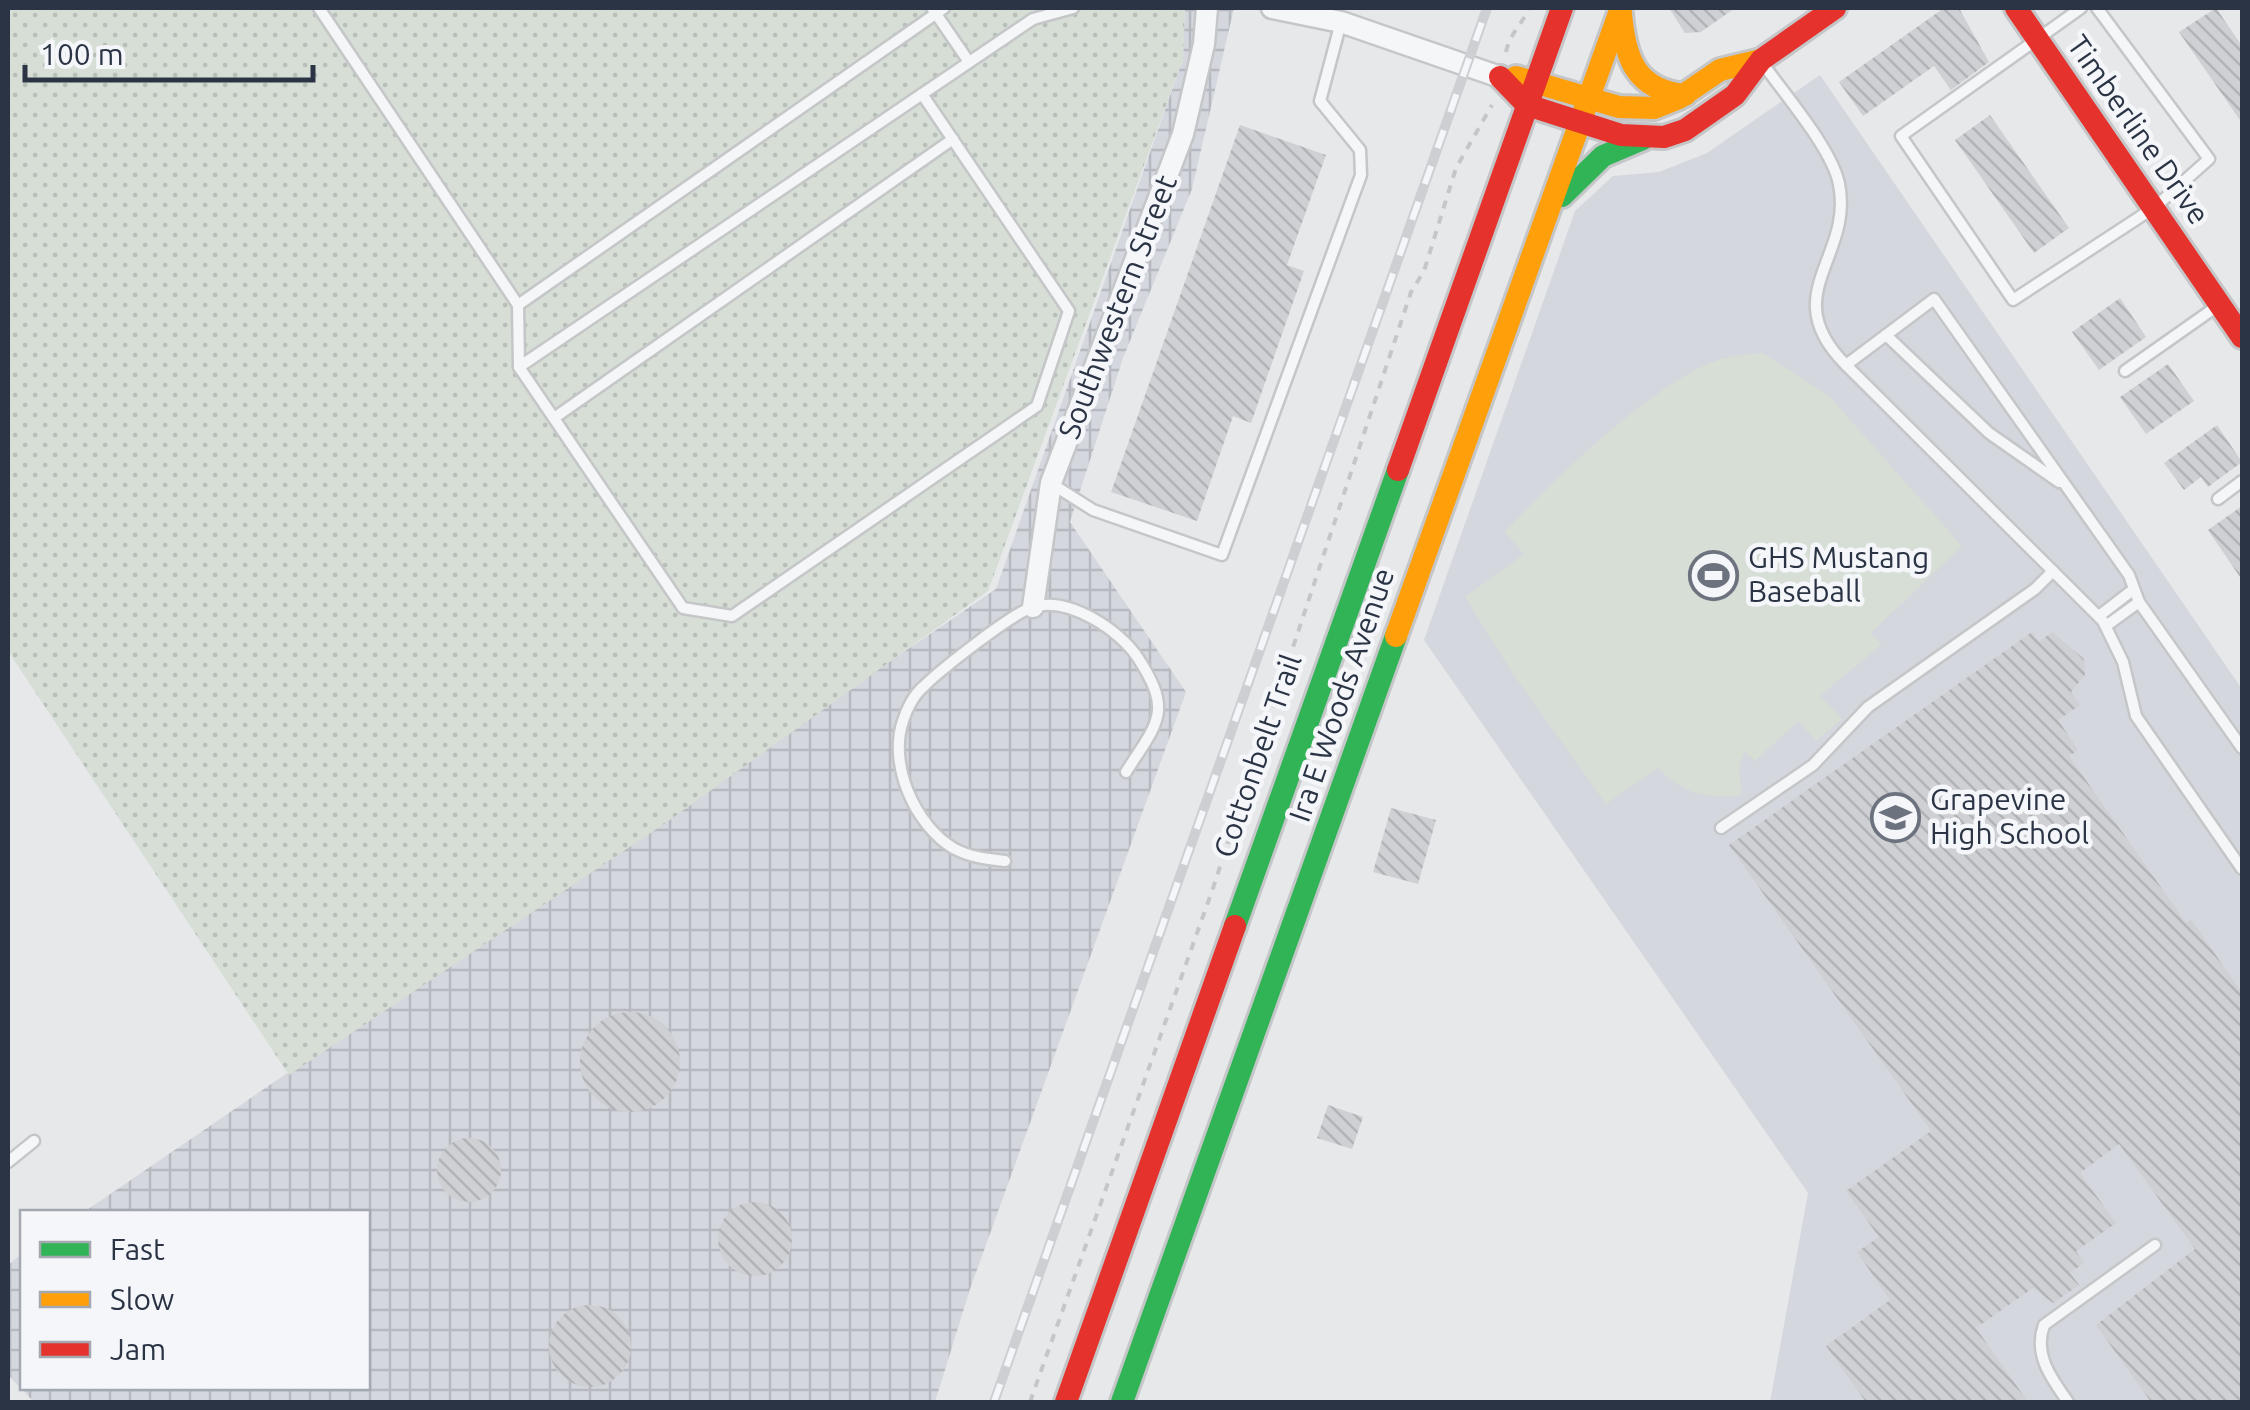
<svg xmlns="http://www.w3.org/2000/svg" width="2250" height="1410" viewBox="0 0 2250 1410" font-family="Ubuntu,sans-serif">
	<defs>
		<pattern id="industrial-grid" width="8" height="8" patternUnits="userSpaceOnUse" patternTransform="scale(2.5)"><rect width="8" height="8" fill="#d4d7dd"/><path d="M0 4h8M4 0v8" fill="none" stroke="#b6b9bf"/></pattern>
		<pattern id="grass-dots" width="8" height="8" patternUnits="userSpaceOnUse" patternTransform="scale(2.5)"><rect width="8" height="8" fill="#d6ded6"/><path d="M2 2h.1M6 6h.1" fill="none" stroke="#b8bfb9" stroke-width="1.8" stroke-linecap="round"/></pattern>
		<pattern id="building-back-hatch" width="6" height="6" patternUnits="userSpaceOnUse" patternTransform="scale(2.5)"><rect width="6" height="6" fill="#ced0d3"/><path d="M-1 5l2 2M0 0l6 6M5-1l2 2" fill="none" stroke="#b1b3b6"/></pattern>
	</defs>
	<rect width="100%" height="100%" fill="#e6e8ea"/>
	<polygon fill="#d4d7dd" points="1820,75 2242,689 2242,1402 1770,1402 1808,1193 1424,640 1575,211 1613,176 1659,172 1707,153"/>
	<polygon fill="url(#industrial-grid)" points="1185,8 1234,8 1192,189 1123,358 1070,522 1186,692 970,1289 935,1402 34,1402 8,1375 8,1265 22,1254 22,1388 368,1388 368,1212 84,1212 996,589 1183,59"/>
	<polygon fill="url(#grass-dots)" points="8,8 1185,8 1183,59 988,591 667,822 289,1075 8,651"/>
	<path fill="#d6ded6" d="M1763 353 1829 396 1962 546 1871 633 1882 644 1820 696 1842 719 1816 741 1799 721 1755 761 1744 751 1739 769 1742 795C1707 800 1682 793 1658 768L1606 804 1513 674 1465 597 1524 554 1505 532C1550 483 1661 374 1725 358 1737 355 1751 354 1763 353Z"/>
	<g fill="url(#building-back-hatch)">
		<polygon points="1669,8 1735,8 1701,32 1685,33"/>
		<polygon points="1944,8 1959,8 1989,62 1951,90 1934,66 1863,116 1839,82"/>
		<polygon points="2216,8 2242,46 2242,123 2179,32"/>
		<polygon points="1990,115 2069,228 2034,253 1955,140"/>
		<polygon points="1240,125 1326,155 1287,265 1304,271 1251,423 1233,416 1197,521 1111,492"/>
		<polygon points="2120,298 2146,337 2099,370 2072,332"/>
		<polygon points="2168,364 2194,401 2146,434 2120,397"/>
		<polygon points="2217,425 2242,462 2208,487 2201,477 2184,490 2164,463"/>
		<polygon points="2242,506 2242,580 2208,530"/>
		<polygon points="2032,632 2039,642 2052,632 2084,659 2085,675 2071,692 2080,705 2058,720 2078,750 2069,756 2186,923 2191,919 2242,993 2242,1402 2151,1402 2096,1325 2195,1249 2119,1144 2080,1173 2116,1223 2076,1251 2084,1263 2070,1273 2079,1285 2053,1303 2033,1288 1976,1328 2028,1402 1866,1402 1826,1346 1890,1300 1857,1252 1879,1237 1846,1191 1931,1131 1729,845"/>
		<polygon points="1391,808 1436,820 1418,884 1373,872"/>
		<circle cx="630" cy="1062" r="50"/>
		<polygon points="1328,1105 1363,1117 1352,1149 1317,1138"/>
		<circle cx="469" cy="1170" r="32"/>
		<circle cx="755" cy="1239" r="37"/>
		<circle cx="590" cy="1346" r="41"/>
	</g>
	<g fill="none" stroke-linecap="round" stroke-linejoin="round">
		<defs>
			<g id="lane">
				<polyline points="319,8 518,305 519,367 683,608 732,616 1037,406 1069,311 922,94"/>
				<polyline points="932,8 969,62"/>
				<polyline points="2081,8 1901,136 2013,300 2155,207 2209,159 2097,8"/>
				<path d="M1764 65C1785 95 1832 149 1839 184 1854 258 1775 294 1846 365"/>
				<polyline points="518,305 944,8"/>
				<polyline points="1886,335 1989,433 2059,482"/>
				<polyline points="519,367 1033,19 1073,8"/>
				<polyline points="2125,371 2216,307"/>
				<polyline points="554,418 953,139"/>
				<polyline points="1052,484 1093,510 1222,555 1361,175 1360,150 1320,101 1341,22"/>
				<polyline points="2218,499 2242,481"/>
				<polyline points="2099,616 2134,589"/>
				<polyline points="2106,626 2139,602"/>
				<polyline points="2242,748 2139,602 2129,575 1934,299 1846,365 2103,621 2123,662 2136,716 2242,869"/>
				<polyline points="1721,828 1813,765 1868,707 2035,589 2053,571"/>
				<path d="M1005 861C987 859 969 857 953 848 915 825 888 764 903 721 906 710 914 695 922 688 939 671 1012 613 1033 607 1068 596 1120 630 1138 658 1173 712 1158 722 1126 772"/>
				<polyline points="8,1162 34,1141"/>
				<path d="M2068 1402C2052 1379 2033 1355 2044 1325L2155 1245"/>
			</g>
			<g id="street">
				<polyline points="1272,8 1341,22 1500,77"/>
				<polyline points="1033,607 1051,483 1183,134 1204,44 1207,8"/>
			</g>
			<g id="fast">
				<polyline points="1562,196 1603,156 1643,139"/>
				<polyline points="1235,926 1398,470"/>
				<polyline points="1122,1402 1396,636"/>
			</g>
			<g id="slow">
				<path d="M1621 14C1625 59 1636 90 1685 95"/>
				<polyline points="1516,77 1619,107 1654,108 1679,98 1720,70 1761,60"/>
				<polyline points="1396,636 1621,8"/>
			</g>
			<g id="jam">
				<polyline points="2016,8 2242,337"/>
				<polyline points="1500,77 1527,105 1621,135 1664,137 1685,130 1735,95 1761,60 1835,8"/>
				<polyline points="1398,470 1562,8"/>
				<polyline points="1066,1402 1235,926"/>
			</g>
		</defs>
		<use href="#lane" stroke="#c4c6c8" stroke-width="15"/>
		<use href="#street" stroke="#c4c6c8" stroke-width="25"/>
		<use href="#fast" stroke="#c4c6c8" stroke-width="28"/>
		<use href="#slow" stroke="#c4c6c8" stroke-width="28"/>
		<use href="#jam" stroke="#c4c6c8" stroke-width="28"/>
		<g stroke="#c5c6ca" stroke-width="4" stroke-dasharray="8 8" stroke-linecap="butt">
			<path d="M1506 52C1510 33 1522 25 1529 8"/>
			<polyline points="1030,1402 1212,891 1411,292 1424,271 1456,168 1492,105"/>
		</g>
		<use href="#lane" stroke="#f5f6f7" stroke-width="10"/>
		<use href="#street" stroke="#f5f6f7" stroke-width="20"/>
		<use href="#fast" stroke="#30b455" stroke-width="22"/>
		<use href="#slow" stroke="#ff9f0a" stroke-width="22"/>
		<use href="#jam" stroke="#e5322d" stroke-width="22"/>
		<defs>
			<polyline id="rail" points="994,1402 1487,8"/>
		</defs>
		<use href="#rail" stroke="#cecfd2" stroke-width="10"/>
		<use href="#rail" stroke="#f4f6f9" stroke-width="6" stroke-dasharray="19" stroke-linecap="butt"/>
	</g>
	<defs>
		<symbol id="stadium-ring" viewBox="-11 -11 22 22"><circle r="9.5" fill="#f4f6f9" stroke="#6c737f" stroke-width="1.5"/><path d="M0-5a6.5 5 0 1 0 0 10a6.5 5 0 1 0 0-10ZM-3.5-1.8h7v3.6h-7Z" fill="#6c737f"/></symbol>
		<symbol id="school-ring" viewBox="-11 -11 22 22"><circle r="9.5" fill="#f4f6f9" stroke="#6c737f" stroke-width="1.5"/><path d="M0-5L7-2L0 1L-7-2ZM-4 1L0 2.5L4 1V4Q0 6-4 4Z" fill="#6c737f"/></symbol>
	</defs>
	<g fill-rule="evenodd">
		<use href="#stadium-ring" x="1686" y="548" width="55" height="55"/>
		<use href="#school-ring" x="1868" y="790" width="55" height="55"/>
	</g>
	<g text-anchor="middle" stroke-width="9" stroke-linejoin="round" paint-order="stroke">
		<g font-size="30" fill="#2b3445" stroke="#f4f6f9">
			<text transform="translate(2138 130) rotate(55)" y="10">Timberline Drive</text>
			<text transform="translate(1118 307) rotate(-69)" y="10">Southwestern Street</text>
			<text transform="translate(1342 695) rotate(-71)" y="10">Ira E Woods Avenue</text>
			<text transform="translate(1258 756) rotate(-71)" y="10">Cottonbelt Trail</text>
		</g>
		<g font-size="30" fill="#2b3445" stroke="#f4f6f9" text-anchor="start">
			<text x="1748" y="568">GHS Mustang<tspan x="1748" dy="34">Baseball</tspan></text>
			<text x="1930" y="810">Grapevine<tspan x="1930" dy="34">High School</tspan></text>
		</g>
	</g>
	<rect width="2250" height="1410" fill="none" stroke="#2b3445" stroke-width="20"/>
	<rect x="20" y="1210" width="350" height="180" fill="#f4f6f9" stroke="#a4a8b1" stroke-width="2.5"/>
	<rect x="40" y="1242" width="50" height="15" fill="#30b455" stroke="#a4a8b1" stroke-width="2.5"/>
	<text x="110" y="1260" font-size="30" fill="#2b3445">Fast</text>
	<rect x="40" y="1292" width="50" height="15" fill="#ff9f0a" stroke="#a4a8b1" stroke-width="2.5"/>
	<text x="110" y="1310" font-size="30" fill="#2b3445">Slow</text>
	<rect x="40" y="1342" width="50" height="15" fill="#e5322d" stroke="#a4a8b1" stroke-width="2.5"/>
	<text x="110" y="1360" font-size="30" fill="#2b3445">Jam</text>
	<path d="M25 65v15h288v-15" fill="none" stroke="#2b3445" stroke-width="5"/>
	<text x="40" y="65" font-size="30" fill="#2b3445" stroke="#f4f6f9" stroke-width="8" paint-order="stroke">100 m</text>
</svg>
